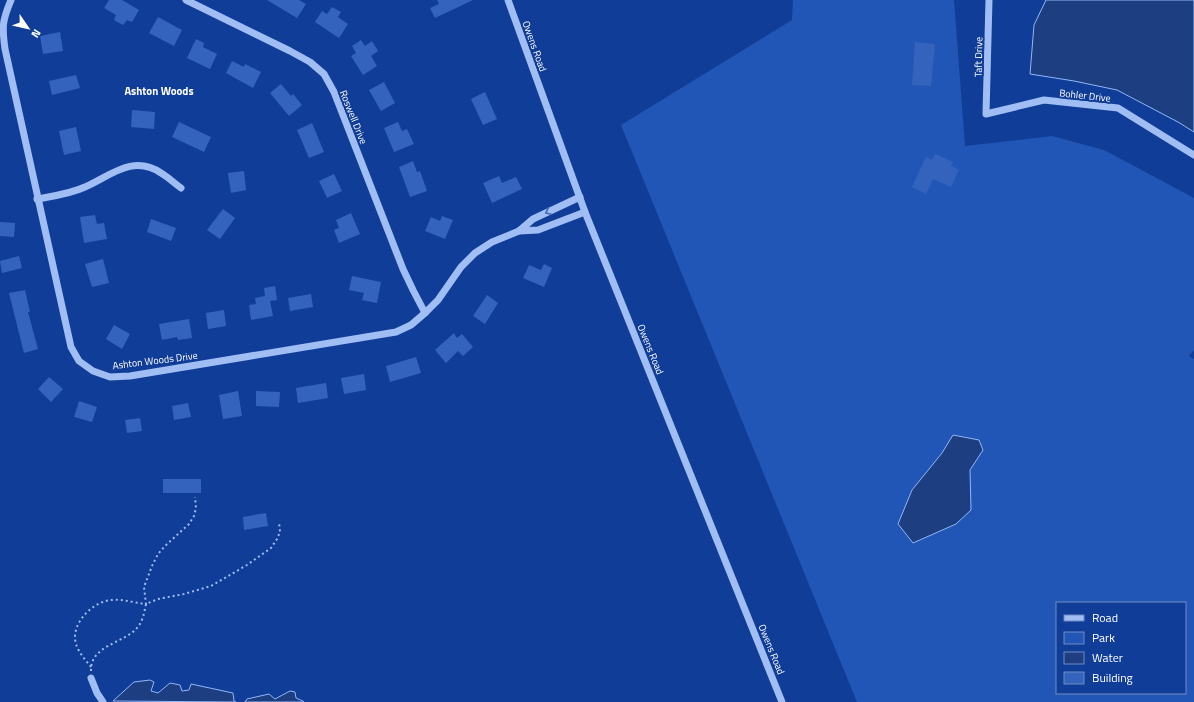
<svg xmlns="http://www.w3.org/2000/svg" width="1194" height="702" viewBox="0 0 1194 702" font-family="'Titillium Web',sans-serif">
	<rect width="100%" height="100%" fill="#103d97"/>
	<path fill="#2256b6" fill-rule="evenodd" d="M793 0H954L965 146 1052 136 1104 150 1194 198V350L1189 356 1194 359V702H857L621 125 792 20ZM1057 603H1185V693H1057Z"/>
	<g fill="#1d3f82" stroke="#91b6f8">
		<polygon points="1046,0 1194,0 1194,132 1178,122 1117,90 1074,81 1030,74 1034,25"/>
		<polygon points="953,435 979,440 983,450 970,470 971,510 956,524 913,543 898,524 912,490 942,453"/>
		<polygon points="150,680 154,682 151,691 158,693 170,683 180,685 182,691 189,690 191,684 233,693 234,701 236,702 113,701 134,682"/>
		<polygon points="290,691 295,692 296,698 303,701 304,702 245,702 247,699 269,694 275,699"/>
	</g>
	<g fill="#3463bd">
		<polygon points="109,0 122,0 139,10 132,22 127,20 123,25 114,20 116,15 104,8"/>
		<polygon points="267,0 299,0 306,4 297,18"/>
		<polygon points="437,0 473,0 435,18 430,8 439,4"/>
		<polygon points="332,7 341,12 338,17 348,24 339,38 315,22 322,11 327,14"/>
		<polygon points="158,17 182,30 174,46 149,33"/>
		<polygon points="60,32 63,51 43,54 40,36"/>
		<polygon points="196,39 204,43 203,47 217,54 210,69 187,58"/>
		<polygon points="361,40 365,46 372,41 378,51 371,56 377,66 363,75 351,56 356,53 352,46"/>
		<polygon points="915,42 935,44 931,86 912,85"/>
		<polygon points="232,61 244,67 245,64 261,72 253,88 226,73"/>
		<polygon points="76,75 80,88 52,95 49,81"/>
		<polygon points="384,82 395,103 381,111 369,90"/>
		<polygon points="281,84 291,96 293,94 302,105 289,116 270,93"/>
		<polygon points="485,92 497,119 483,125 471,99"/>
		<polygon points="132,110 155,112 154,129 131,127"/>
		<polygon points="179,122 211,137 204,152 172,137"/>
		<polygon points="398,122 402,131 407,129 414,144 394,152 384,128"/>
		<polygon points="312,123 324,152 309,158 297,130"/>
		<polygon points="76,127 81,151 64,155 59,131"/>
		<polygon points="935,154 953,162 951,166 959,170 951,187 933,179 926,194 912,187 926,157 932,160"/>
		<polygon points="413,161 417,172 420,171 427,191 410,197 399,167"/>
		<polygon points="244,171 246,190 231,193 228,173"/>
		<polygon points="334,174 342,191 327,198 319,181"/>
		<polygon points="499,176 502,183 516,177 522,189 492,203 483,183"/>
		<polygon points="223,209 235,218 220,239 207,230"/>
		<polygon points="351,213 360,234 339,243 334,230 339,228 336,220"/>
		<polygon points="95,215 97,224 104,223 107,239 84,243 80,217"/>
		<polygon points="442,216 453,220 445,239 425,231 431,217 440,221"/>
		<polygon points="151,219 176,228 171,241 147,232"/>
		<polygon points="0,222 15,223 14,237 0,236"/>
		<polygon points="19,256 22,268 2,273 0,261"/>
		<polygon points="103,259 109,283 92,287 85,264"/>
		<polygon points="544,264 552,268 544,287 523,278 529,265 541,270"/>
		<polygon points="352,276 381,282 377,303 362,300 364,293 349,290"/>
		<polygon points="275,286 277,300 270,301 273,316 251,320 249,305 256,304 255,298 265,296 264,288"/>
		<polygon points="25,290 30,312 28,312 38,349 24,353 9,293"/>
		<polygon points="311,294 313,307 290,311 288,298"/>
		<polygon points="487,295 498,303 485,324 473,316"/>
		<polygon points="224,310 226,326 208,329 206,313"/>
		<polygon points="189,319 192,338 178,340 177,337 162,340 159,324"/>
		<polygon points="114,325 130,334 122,349 106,339"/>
		<polygon points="454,333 457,338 462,334 473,347 463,356 458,351 446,363 435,350"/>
		<polygon points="416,357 421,373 390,382 386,366"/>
		<polygon points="364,374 366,390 344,394 341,378"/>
		<polygon points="49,377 63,389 51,402 38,389"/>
		<polygon points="326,383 328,398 298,403 296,388"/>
		<polygon points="238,391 242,416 223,419 219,395"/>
		<polygon points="256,391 280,392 279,407 256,406"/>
		<polygon points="79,401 97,407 92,422 74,417"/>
		<polygon points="188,403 191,417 174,420 172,406"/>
		<polygon points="140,418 142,431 127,433 125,420"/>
		<rect x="163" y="479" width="38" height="14"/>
		<polygon points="266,513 268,526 244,530 243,517"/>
	</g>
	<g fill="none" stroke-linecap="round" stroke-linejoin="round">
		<g stroke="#a0bdf4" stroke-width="2" stroke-dasharray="2 3" stroke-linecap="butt">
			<path d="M91 667C84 658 75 649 75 637 75 619 95 601 112 600 124 599 135 603 146 604L144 587 152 566 158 554 165 546 189 524 194 516 196 508 195 497"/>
			<path d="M91 671C90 646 123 643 136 629 143 622 144 613 146 604L158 599 184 594 211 586 247 565 271 548 277 539 280 532 279 522"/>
		</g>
		<g stroke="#a0bdf4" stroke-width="7">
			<path d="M11 0C2 21 2 27 5 49L71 347 79 361 93 371 110 377 130 376 396 332 411 325 425 313 438 300 461 267 475 253 492 242 519 231 533 219 580 197"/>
			<polyline points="186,0 290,51 310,62 324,74 334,92 403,269 413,290 425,313"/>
			<polyline points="508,0 585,212 782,702"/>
			<polyline points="989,0 986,114 1044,100 1118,108 1194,155"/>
			<path d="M37 199C53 196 70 194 85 187 110 176 133 154 161 173 168 177 174 183 181 188"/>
			<polyline points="519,231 538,230 585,212"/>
			<polyline points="91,678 97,693 103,702"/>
		</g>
	</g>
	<defs><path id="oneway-chevron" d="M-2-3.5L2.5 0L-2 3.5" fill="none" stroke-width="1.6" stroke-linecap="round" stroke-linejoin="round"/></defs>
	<use stroke="#426ab8" href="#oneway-chevron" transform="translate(548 212) rotate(155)"/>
	<g text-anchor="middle" stroke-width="4" stroke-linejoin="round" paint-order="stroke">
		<g font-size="10" fill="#fff" stroke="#103d97">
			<text transform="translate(535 46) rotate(70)" y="4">Owens Road</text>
			<text transform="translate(978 57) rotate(-89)" y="4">Taft Drive</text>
			<text transform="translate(1085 95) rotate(6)" y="4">Bohler Drive</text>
			<text transform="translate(354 117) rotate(68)" y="4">Roswell Drive</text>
			<text transform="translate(651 349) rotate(68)" y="4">Owens Road</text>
			<text transform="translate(155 360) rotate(-7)" y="4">Ashton Woods Drive</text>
			<text transform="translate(772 649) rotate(68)" y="4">Owens Road</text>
		</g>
		<g font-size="11" font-weight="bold" fill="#fff" stroke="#103d97">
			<text x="159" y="95">Ashton Woods</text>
		</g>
	</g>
	<rect x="1056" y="602" width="130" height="92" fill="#103d97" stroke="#708bc1"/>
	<rect x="1064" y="615" width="20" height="6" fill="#a0bdf4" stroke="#708bc1"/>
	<text x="1092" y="622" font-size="12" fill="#ffffff">Road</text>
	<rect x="1064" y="632" width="20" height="12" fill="#2256b6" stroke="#708bc1"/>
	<text x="1092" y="642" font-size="12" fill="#ffffff">Park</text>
	<rect x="1064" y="652" width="20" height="12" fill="#1d3f82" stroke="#708bc1"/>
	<text x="1092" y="662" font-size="12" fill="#ffffff">Water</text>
	<rect x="1064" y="672" width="20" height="12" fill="#3463bd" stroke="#708bc1"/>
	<text x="1092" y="682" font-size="12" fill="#ffffff">Building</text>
	<g transform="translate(28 28) rotate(124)" stroke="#103d97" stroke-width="3" paint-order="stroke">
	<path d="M0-3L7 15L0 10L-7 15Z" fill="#ffffff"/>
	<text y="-6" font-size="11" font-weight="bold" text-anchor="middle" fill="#ffffff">N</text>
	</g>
</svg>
